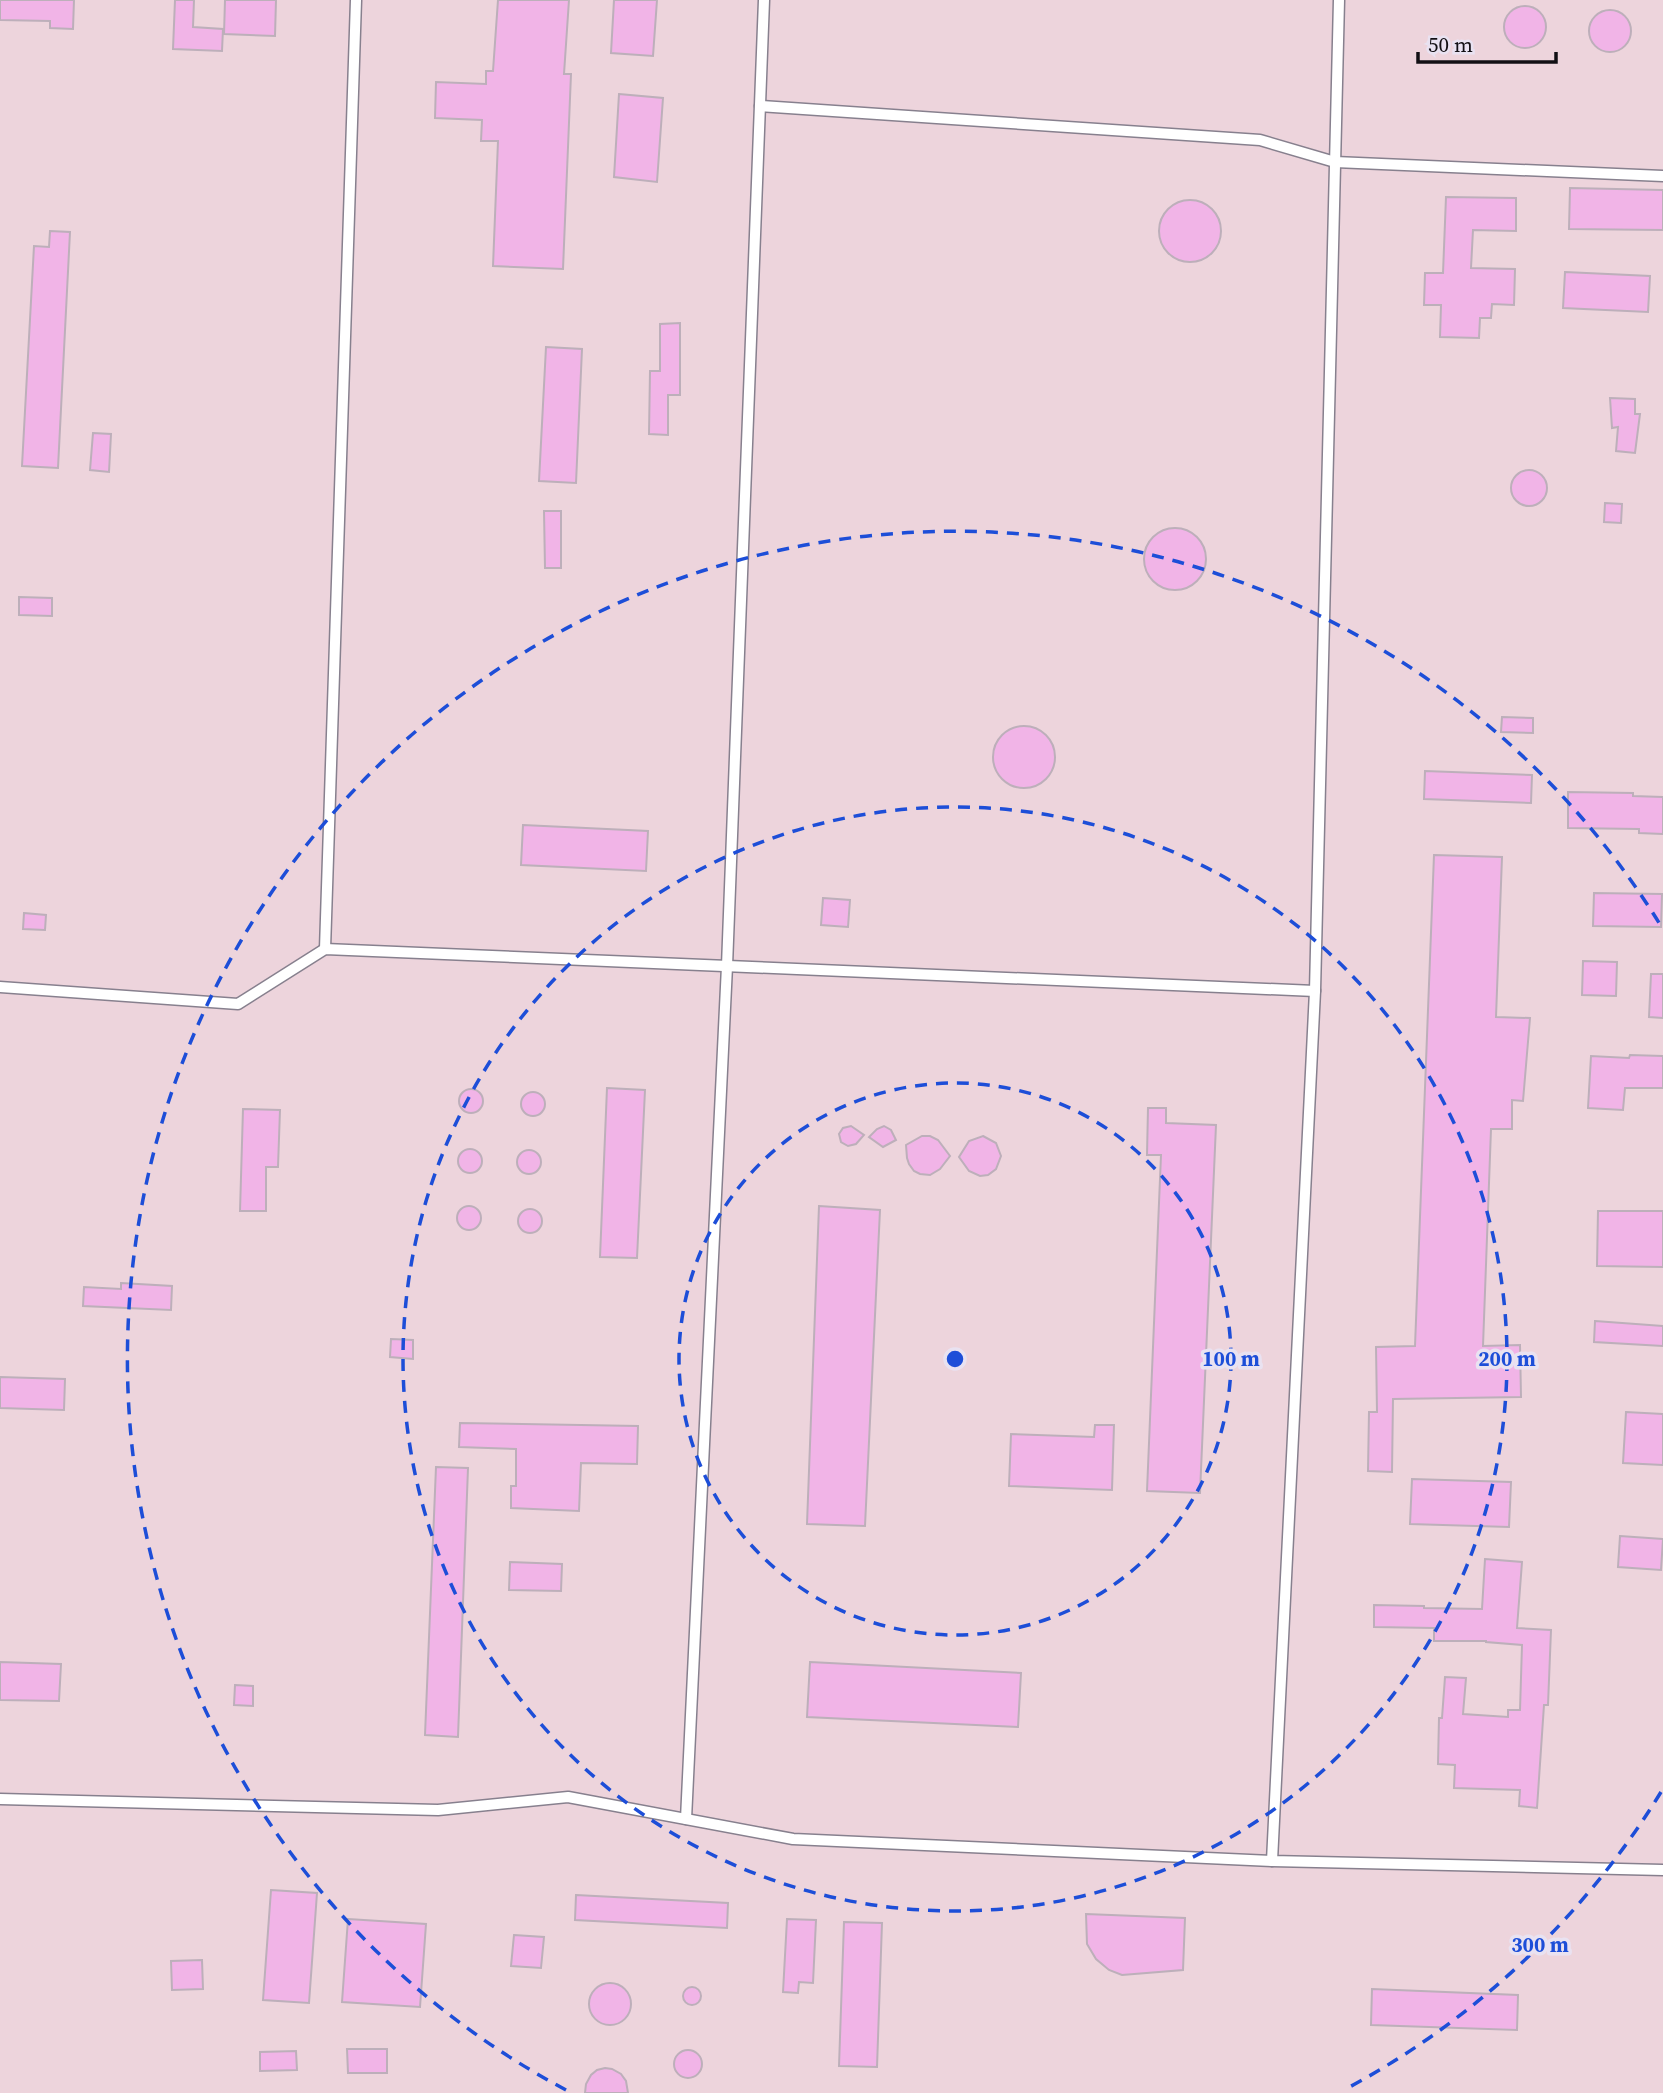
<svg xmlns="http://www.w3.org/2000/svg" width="1663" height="2093" viewBox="0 0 1663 2093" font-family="'Source Serif 4',serif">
	<rect width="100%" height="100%" fill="#e9e2f1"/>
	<rect fill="#edd4dc" x="0" y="0" width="1663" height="2093"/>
	<g fill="#f1b4e7" stroke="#bdafba" stroke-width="2">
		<polygon points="0,0 74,0 73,29 50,28 50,21 0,20"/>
		<polygon points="175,0 194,0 193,27 223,29 222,51 173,49"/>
		<polygon points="225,0 276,0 275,36 224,34"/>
		<polygon points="498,0 569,0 564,74 571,74 563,269 493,266 498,141 481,141 482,120 435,118 436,82 486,84 486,71 493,71"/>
		<polygon points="614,0 657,0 653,56 611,53"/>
		<circle cx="1525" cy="27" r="21"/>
		<circle cx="1610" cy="31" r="21"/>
		<polygon points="619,94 663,98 657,182 614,177"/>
		<polygon points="1570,188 1663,190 1663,230 1569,229"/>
		<polygon points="1446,197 1516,198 1516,231 1473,230 1471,268 1515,269 1514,305 1492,304 1491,318 1480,318 1479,338 1440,337 1441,305 1424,305 1425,273 1443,273"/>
		<circle cx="1190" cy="231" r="31"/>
		<polygon points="50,231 70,232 58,468 22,466 34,246 49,247"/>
		<polygon points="1565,272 1650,276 1648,312 1563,308"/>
		<polygon points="680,323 680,395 668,395 668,435 649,434 650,371 660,371 660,324"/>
		<polygon points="546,347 582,349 576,483 539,481"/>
		<polygon points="1610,398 1635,399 1635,414 1640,414 1635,453 1616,451 1618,427 1612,428"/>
		<polygon points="93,433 111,434 109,472 90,470"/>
		<circle cx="1529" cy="488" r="18"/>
		<polygon points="1605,503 1622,504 1621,523 1604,522"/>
		<polygon points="544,511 561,511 561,568 545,568"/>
		<circle cx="1175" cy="559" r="31"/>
		<polygon points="19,597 52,598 52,616 19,615"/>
		<polygon points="1502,717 1533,718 1533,733 1501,732"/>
		<circle cx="1024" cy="757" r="31"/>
		<polygon points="1425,771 1532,775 1531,803 1424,799"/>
		<polygon points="1568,792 1633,793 1633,796 1663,797 1663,834 1639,833 1639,829 1568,828"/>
		<polygon points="523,825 648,831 646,871 521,865"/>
		<polygon points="1434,855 1502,857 1496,1017 1530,1018 1523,1101 1512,1100 1512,1129 1491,1129 1483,1346 1520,1345 1521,1397 1393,1399 1392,1472 1368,1471 1369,1412 1377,1412 1376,1347 1415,1346"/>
		<polygon points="1594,893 1662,894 1661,927 1593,926"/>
		<polygon points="823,898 850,900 848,927 821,925"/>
		<polygon points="24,913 46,915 45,930 23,929"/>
		<polygon points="1583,961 1617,962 1616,996 1582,995"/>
		<polygon points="1651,974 1663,974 1663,1018 1649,1017"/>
		<polygon points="1630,1055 1663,1056 1663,1088 1625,1088 1623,1110 1588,1108 1591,1056 1629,1058"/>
		<polygon points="607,1088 645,1090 637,1258 600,1257"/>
		<circle cx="471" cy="1101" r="12"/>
		<circle cx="533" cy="1104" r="12"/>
		<polygon points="1148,1108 1166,1108 1166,1123 1216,1125 1200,1493 1147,1491 1161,1155 1147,1155"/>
		<polygon points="243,1109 280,1110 278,1167 266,1167 266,1211 240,1211"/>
		<polygon points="851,1126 864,1135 856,1144 848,1146 841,1142 839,1134 843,1128"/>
		<polygon points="884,1126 891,1130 896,1140 883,1147 869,1137 877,1129"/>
		<polygon points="922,1136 930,1136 938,1140 950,1156 940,1169 930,1175 920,1174 914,1171 909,1164 907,1158 906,1145"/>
		<polygon points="983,1136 996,1143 1001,1156 996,1169 988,1175 980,1176 969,1171 959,1157 969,1141"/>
		<circle cx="470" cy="1161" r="12"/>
		<circle cx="529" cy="1162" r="12"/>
		<polygon points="819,1206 880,1210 865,1526 807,1524"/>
		<circle cx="469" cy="1218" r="12"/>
		<circle cx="530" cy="1221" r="12"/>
		<polygon points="1598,1211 1663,1211 1663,1267 1597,1266"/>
		<polygon points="121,1283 172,1286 171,1310 83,1306 84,1287 121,1289"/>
		<polygon points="1595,1321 1663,1326 1663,1346 1594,1342"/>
		<polygon points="391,1339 413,1340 413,1359 390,1357"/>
		<polygon points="0,1377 65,1379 64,1410 0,1408"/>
		<polygon points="1626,1412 1663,1414 1663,1465 1623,1463"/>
		<polygon points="460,1423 638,1426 637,1464 581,1463 579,1511 511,1508 511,1486 516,1486 516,1449 459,1447"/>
		<polygon points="1095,1425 1114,1425 1112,1490 1009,1486 1011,1434 1094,1437"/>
		<polygon points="436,1467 468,1468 458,1737 425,1735"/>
		<polygon points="1412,1479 1511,1482 1509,1527 1410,1524"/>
		<polygon points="1620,1536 1663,1539 1661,1570 1618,1567"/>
		<polygon points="1485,1559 1522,1562 1517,1628 1551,1630 1548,1705 1544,1705 1537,1808 1519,1806 1520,1790 1454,1788 1455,1765 1438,1764 1439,1718 1442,1718 1445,1677 1466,1678 1463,1714 1508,1717 1508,1710 1520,1710 1522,1645 1486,1642 1486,1641 1434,1641 1434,1628 1374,1627 1374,1605 1424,1606 1424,1608 1482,1609"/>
		<polygon points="510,1562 562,1564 561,1591 509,1590"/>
		<polygon points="0,1662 61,1664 59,1701 0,1700"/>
		<polygon points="810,1662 1021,1673 1018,1727 807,1717"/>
		<polygon points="235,1685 253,1686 253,1706 234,1705"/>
		<polygon points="271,1890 317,1893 309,2003 263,2000"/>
		<polygon points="576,1895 728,1903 727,1928 575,1920"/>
		<polygon points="1086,1914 1185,1918 1183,1970 1122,1975 1109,1970 1096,1959 1087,1944"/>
		<polygon points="348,1919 426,1924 420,2007 342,2002"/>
		<polygon points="787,1919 816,1920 813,1983 799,1982 798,1993 783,1992"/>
		<polygon points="844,1922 882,1923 877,2067 839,2066"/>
		<polygon points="514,1935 544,1937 541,1968 511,1966"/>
		<polygon points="202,1960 203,1989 172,1990 171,1961"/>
		<circle cx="610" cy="2004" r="21"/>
		<circle cx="692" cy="1996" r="9"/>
		<polygon points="1372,1989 1518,1995 1517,2030 1371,2025"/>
		<polygon points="347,2049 387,2049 387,2073 348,2073"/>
		<circle cx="688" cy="2064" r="14"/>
		<polygon points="296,2051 297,2070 260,2071 260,2052"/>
		<polygon points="605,2068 612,2069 621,2074 626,2081 628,2093 585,2093 586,2084 591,2075 597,2070"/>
	</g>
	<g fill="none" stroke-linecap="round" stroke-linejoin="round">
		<defs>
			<g id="service">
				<polyline points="760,106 1260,140 1335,162 1663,176"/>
				<polyline points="325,949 356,0"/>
				<polyline points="0,987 238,1004 325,949 1315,991"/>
				<polyline points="0,1799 438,1810 568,1797 793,1839 1272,1861 1663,1870"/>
				<polyline points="686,1819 727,966 764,0"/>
				<polyline points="1272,1861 1315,991 1339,0"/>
			</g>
		</defs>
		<use href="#service" stroke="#87808e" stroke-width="13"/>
		<use href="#service" stroke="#fff" stroke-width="10"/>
	</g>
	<g fill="none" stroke="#1d4ed8" stroke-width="3.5" stroke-dasharray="12 9">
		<circle cx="955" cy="1359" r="276"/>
		<circle cx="955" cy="1359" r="552"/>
		<path d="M1661 1792A828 828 0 0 1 1344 2090M566 2090A828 828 0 1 1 1661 926"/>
	</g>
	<circle cx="955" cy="1359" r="10" fill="#1d4ed8" stroke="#e9e2f1" stroke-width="3.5"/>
	<g font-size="21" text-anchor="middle" font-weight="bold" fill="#1d4ed8" stroke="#e9e2f1" stroke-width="7" stroke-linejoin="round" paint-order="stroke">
		<text x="1231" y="1366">100 m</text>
		<text x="1507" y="1366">200 m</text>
		<text x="1540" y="1952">300 m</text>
	</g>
	<path d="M1418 52v10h138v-10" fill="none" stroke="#120f14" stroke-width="3.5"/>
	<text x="1428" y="52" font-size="21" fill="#120f14" stroke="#e9e2f1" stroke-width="5" paint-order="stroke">50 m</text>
</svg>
